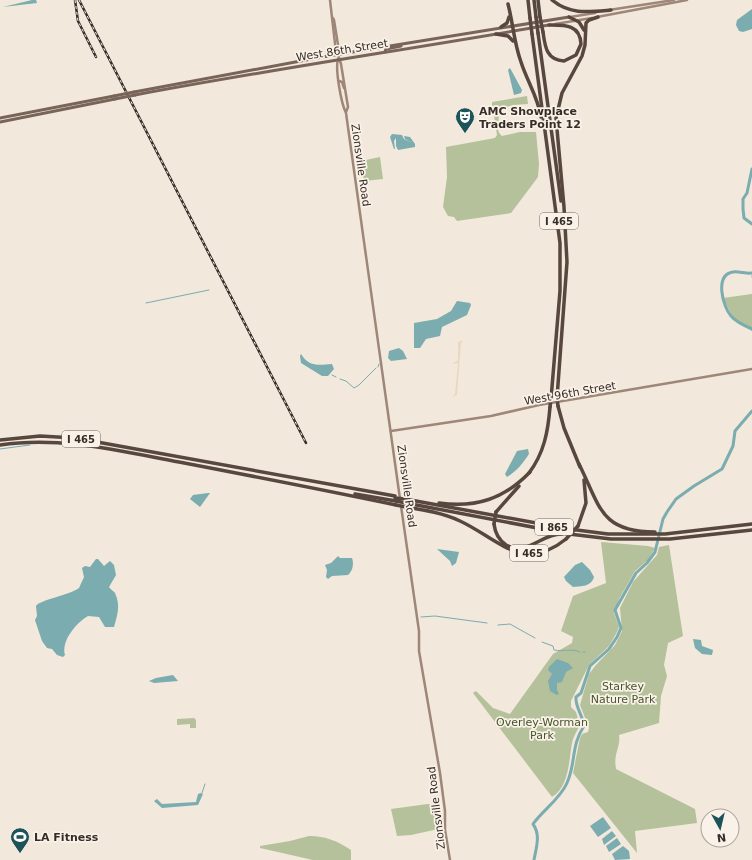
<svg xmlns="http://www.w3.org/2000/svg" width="752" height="860" viewBox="0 0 752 860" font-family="'DejaVu Sans',sans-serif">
	<rect width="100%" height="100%" fill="#f2e8db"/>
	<g fill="#b4c19b">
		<polygon points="527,96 528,104 513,105 503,108 492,106 492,102"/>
		<path d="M493 109 499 115C499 122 495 131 502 136L520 132H536L539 164 538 177 511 213 457 221 454 217 448 216 443 207 447 177 446 147 495 138 497 135Z"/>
		<polygon points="380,157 383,179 364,181 361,161"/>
		<polygon points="752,294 752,331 734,320 723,298"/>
		<path d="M601 542 648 546 655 548 648 560 635 571 619 599 614 613 619 627 617 632 609 646 589 665 571 701V707L576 712 580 725C577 731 573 737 572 743 569 760 569 787 552 797L473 693 476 691 493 708 510 714 553 654 572 643 573 637 561 631 573 596 606 583Z"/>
		<path d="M669 545 683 636 668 643 664 665 667 676 661 696 659 723 619 735C621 747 613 753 616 769L695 809 697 823 635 831 637 853 573 773 580 738 582 734 588 732 589 728 580 705 589 674 596 665 615 645 622 631 620 608 633 582 657 555 659 547Z"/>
		<polygon points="194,718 196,720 196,728 190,728 190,724 177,725 177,719"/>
		<path d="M428 804 436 805C441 813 443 818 443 828L411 835 397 836 391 809Z"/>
		<path d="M309 836C326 836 337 841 351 850V860H313L260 848V846L290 841Z"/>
	</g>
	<polygon fill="#ead9c2" points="461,341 463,341 461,343 457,395 452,397 455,394 458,363 452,364 458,360 458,342"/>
	<g fill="#7aacb0">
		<polygon points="32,0 36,0 37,3 3,7"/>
		<polygon points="752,9 752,29 743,32 739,31 736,25 737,20"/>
		<polygon points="510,68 522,90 521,93 514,95 508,70"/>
		<polygon points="392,134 402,135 404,139 412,143 405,139 404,136 410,137 415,144 415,147 398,150 396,146 396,138 394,141 395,149 394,149 390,137"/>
		<polygon points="457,301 470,303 471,305 467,315 442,327 440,336 426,339 420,348 414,348 414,323 437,319 451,311"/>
		<polygon points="399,348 403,351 407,359 391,361 388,358 389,351"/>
		<path d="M301 354C309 367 318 365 332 364L334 369 328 376H322L301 363 300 356Z"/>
		<path d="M528 449 529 454C523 463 517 471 507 477L505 474 517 451Z"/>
		<polygon points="208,493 210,493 200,507 190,499 193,495"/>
		<polygon points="437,549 459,552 456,563 452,566 450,561"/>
		<path d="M338 556 340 558H352C354 563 353 571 348 575L332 576 328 579 326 577 327 570 325 565 331 563Z"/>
		<path d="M96 559H98L104 566 110 561 114 565 116 575 109 587C111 590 114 591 115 593 121 606 117 616 114 627H105L99 617 88 616C76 623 61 641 65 655L63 657 57 655 52 649 47 648 42 641 35 620 37 616 36 606C39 600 70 595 79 588L84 577 82 568 85 566 90 567Z"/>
		<path d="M582 562 590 570 594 577C591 587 581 586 573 587L566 581 564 577 575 565Z"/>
		<polygon points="693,639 701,640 702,646 713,650 712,655 702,654 695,648"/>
		<polygon points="557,659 568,663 573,668 566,672 562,682 557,683 557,690 559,694 557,695 550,691 548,681 552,674 548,670 549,667"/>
		<polygon points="173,675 178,681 154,683 149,681 156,678"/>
		<polygon points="201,793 203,794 198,805 162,808 154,801 157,799 162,804 196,802 198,794"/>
		<polygon points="603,817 611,828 598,837 590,826"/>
		<polygon points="612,831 616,836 604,845 602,839"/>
		<polygon points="617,838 621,844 609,852 606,846"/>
		<polygon points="623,846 629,851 630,859 615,860 612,854"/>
	</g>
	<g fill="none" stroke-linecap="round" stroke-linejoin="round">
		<g stroke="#7aacb0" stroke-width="1">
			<polyline points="752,276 752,277"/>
			<polyline points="146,303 209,290"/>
			<polyline points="378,367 379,364"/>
			<polyline points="332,375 336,377"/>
			<polyline points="340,379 346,381 354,388 359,385 376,368"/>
			<polyline points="0,449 30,445"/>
			<polyline points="421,617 435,616 487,623"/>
			<polyline points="498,625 510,624 535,638"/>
			<path d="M542 642 553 646 554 650C563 652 573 648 580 652"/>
			<polyline points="583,652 585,652"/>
			<polyline points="202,793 205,784"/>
		</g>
		<g stroke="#7aacb0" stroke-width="3">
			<polyline points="752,169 747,193 743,199 743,209 744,218 752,224"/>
			<path d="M752 273C746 274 739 271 733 272 714 275 723 307 731 316 736 322 745 326 752 329"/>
			<path d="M534 860C536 848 541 835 533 824 543 810 560 799 567 783 576 763 571 745 584 726 583 716 575 707 576 697L581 693 590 666 609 649 617 637 621 628 615 610 636 573 647 563 655 552 663 519 667 512 676 499 694 486 722 469 733 446 735 431 752 411"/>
		</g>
		<g stroke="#9e8779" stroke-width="2.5">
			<polyline points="330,0 336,52 337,52"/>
			<polyline points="609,10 674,0"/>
			<polyline points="570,17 595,13"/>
			<polyline points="597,17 687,0"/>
			<polyline points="333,18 334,20 339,51 337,52 341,64 348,107 346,112"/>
			<polyline points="555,24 592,18"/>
			<path d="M338 59C335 69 341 103 346 113L400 499"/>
			<polyline points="339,81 342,82 344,88"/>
			<polyline points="391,431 491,416 539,405 752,369"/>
			<polyline points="401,506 419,631 419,651 440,773 445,811 445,830 450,860"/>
		</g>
		<g stroke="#796459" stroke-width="3">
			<polyline points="385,52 386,49 401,46"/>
			<polyline points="134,92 322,57 569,17"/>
			<path d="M135 95C273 69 411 49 549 25"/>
			<polyline points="0,118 114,96"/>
			<polyline points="0,122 115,99"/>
		</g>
		<g stroke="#58473f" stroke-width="3.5">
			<polyline points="528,0 530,18"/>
			<polyline points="534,0 536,17"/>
			<polyline points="538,0 540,17"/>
			<path d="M552 0C570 15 589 12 611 10"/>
			<path d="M508 4C513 23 514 43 521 62 527 81 538 97 541 117"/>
			<polyline points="569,17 579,22 584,30"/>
			<polyline points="501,27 507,23 509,17"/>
			<path d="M543 32C545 46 546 60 564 61L576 55 581 44C580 24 564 25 549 25"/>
			<polyline points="538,33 561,201"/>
			<polyline points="496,34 508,36 513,41"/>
			<polyline points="532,34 560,243 560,291 551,399"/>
			<polyline points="557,398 567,262 564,207 556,118 562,93 582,56 585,45 586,23 589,20 598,17"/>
			<polyline points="558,406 564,428 580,467"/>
			<polyline points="0,440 40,436 75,438 395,496"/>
			<path d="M0 445C61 436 120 451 179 462 252 476 324 490 396 505"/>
			<path d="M579 464C600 506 600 532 655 532"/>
			<path d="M529 473C544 453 548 432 550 407"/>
			<polyline points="355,494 396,501"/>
			<polyline points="405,499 569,529 608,534 665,534 752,524"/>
			<polyline points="406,503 569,534 611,539 670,539 752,530"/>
			<path d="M439 503C476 508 504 499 530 472"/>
			<path d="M406 507C424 510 443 513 460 521 497 538 523 574 566 539"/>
			<polyline points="496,512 519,486"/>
			<path d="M494 524C495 533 499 540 506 545 527 557 542 533 562 534"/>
			<polyline points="578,526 586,503 584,480"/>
		</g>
		<defs>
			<g id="rail">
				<polyline points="75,0 78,21 96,57"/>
				<polyline points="79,0 306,443"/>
			</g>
		</defs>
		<use href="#rail" stroke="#372d28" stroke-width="2.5"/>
		<use href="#rail" stroke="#faf2e8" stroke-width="1" stroke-dasharray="3" stroke-linecap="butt"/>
		<g stroke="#796459" stroke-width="3">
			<polyline points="114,96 134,92"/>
			<polyline points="115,99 135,95"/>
		</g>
		<g stroke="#58473f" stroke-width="3.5">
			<polyline points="536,17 538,33"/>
			<polyline points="540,17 543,32"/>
			<polyline points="530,18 532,34"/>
			<polyline points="557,398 558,406"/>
			<polyline points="550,407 551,399"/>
			<polyline points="395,498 405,499"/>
			<polyline points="396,501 406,503"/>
			<polyline points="396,505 406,507"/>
			<polyline points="494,524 496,512"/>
			<polyline points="566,539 578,526"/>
		</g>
	</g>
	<defs>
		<symbol id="theatre-pin" viewBox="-11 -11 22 30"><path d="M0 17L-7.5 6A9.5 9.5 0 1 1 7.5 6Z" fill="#1d5459" stroke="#faf2e8"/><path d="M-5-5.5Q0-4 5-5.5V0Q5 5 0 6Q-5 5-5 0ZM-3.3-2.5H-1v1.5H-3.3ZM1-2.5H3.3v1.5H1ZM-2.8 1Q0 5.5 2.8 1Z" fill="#fff"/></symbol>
		<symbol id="stadium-pin" viewBox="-11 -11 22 30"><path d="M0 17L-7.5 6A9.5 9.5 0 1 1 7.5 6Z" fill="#1d5459" stroke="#faf2e8"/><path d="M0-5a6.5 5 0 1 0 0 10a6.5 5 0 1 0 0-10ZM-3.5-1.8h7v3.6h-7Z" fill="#fff"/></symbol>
	</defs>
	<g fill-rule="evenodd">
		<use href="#theatre-pin" x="454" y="106" width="22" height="30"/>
		<use href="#stadium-pin" x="9" y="826" width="22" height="30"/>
	</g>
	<g text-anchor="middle" stroke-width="3.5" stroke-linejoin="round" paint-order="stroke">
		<g fill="#faf2e8" stroke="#726862" stroke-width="1">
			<rect x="540" y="213" width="38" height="16" rx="3"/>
			<rect x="62" y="431" width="38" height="16" rx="3"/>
			<rect x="535" y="519" width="38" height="16" rx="3"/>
			<rect x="510" y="545" width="38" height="16" rx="3"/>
		</g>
		<g font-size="10" font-weight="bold" fill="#372d28">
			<text x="559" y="225">I 465</text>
			<text x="81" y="443">I 465</text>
			<text x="554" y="531">I 865</text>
			<text x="529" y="557">I 465</text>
		</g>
		<g font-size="11" fill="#372d28" stroke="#faf2e8">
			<text transform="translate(342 50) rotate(-9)" y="4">West 86th Street</text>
			<text transform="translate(361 165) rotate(82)" y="4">Zionsville Road</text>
			<text transform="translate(570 393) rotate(-10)" y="4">West 96th Street</text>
			<text transform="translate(407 486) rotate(82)" y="4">Zionsville Road</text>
			<text transform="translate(436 808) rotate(-97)" y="4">Zionsville Road</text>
		</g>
		<g font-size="11" font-weight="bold" fill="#372d28" stroke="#faf2e8" text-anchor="start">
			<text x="479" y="115">AMC Showplace<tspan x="479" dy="13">Traders Point 12</tspan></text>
			<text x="34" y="841">LA Fitness</text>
		</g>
		<g font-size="11" fill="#45552b" stroke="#faf2e8">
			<text x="623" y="690">Starkey<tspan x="623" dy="13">Nature Park</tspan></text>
			<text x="542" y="726">Overley-Worman<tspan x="542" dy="13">Park</tspan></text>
		</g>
	</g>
	<g transform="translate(720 828) rotate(172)"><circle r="19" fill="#faf2e8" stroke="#aca39b"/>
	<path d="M0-3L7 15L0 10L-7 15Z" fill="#1d5459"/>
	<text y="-6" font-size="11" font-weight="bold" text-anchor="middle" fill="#372d28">N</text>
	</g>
</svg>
